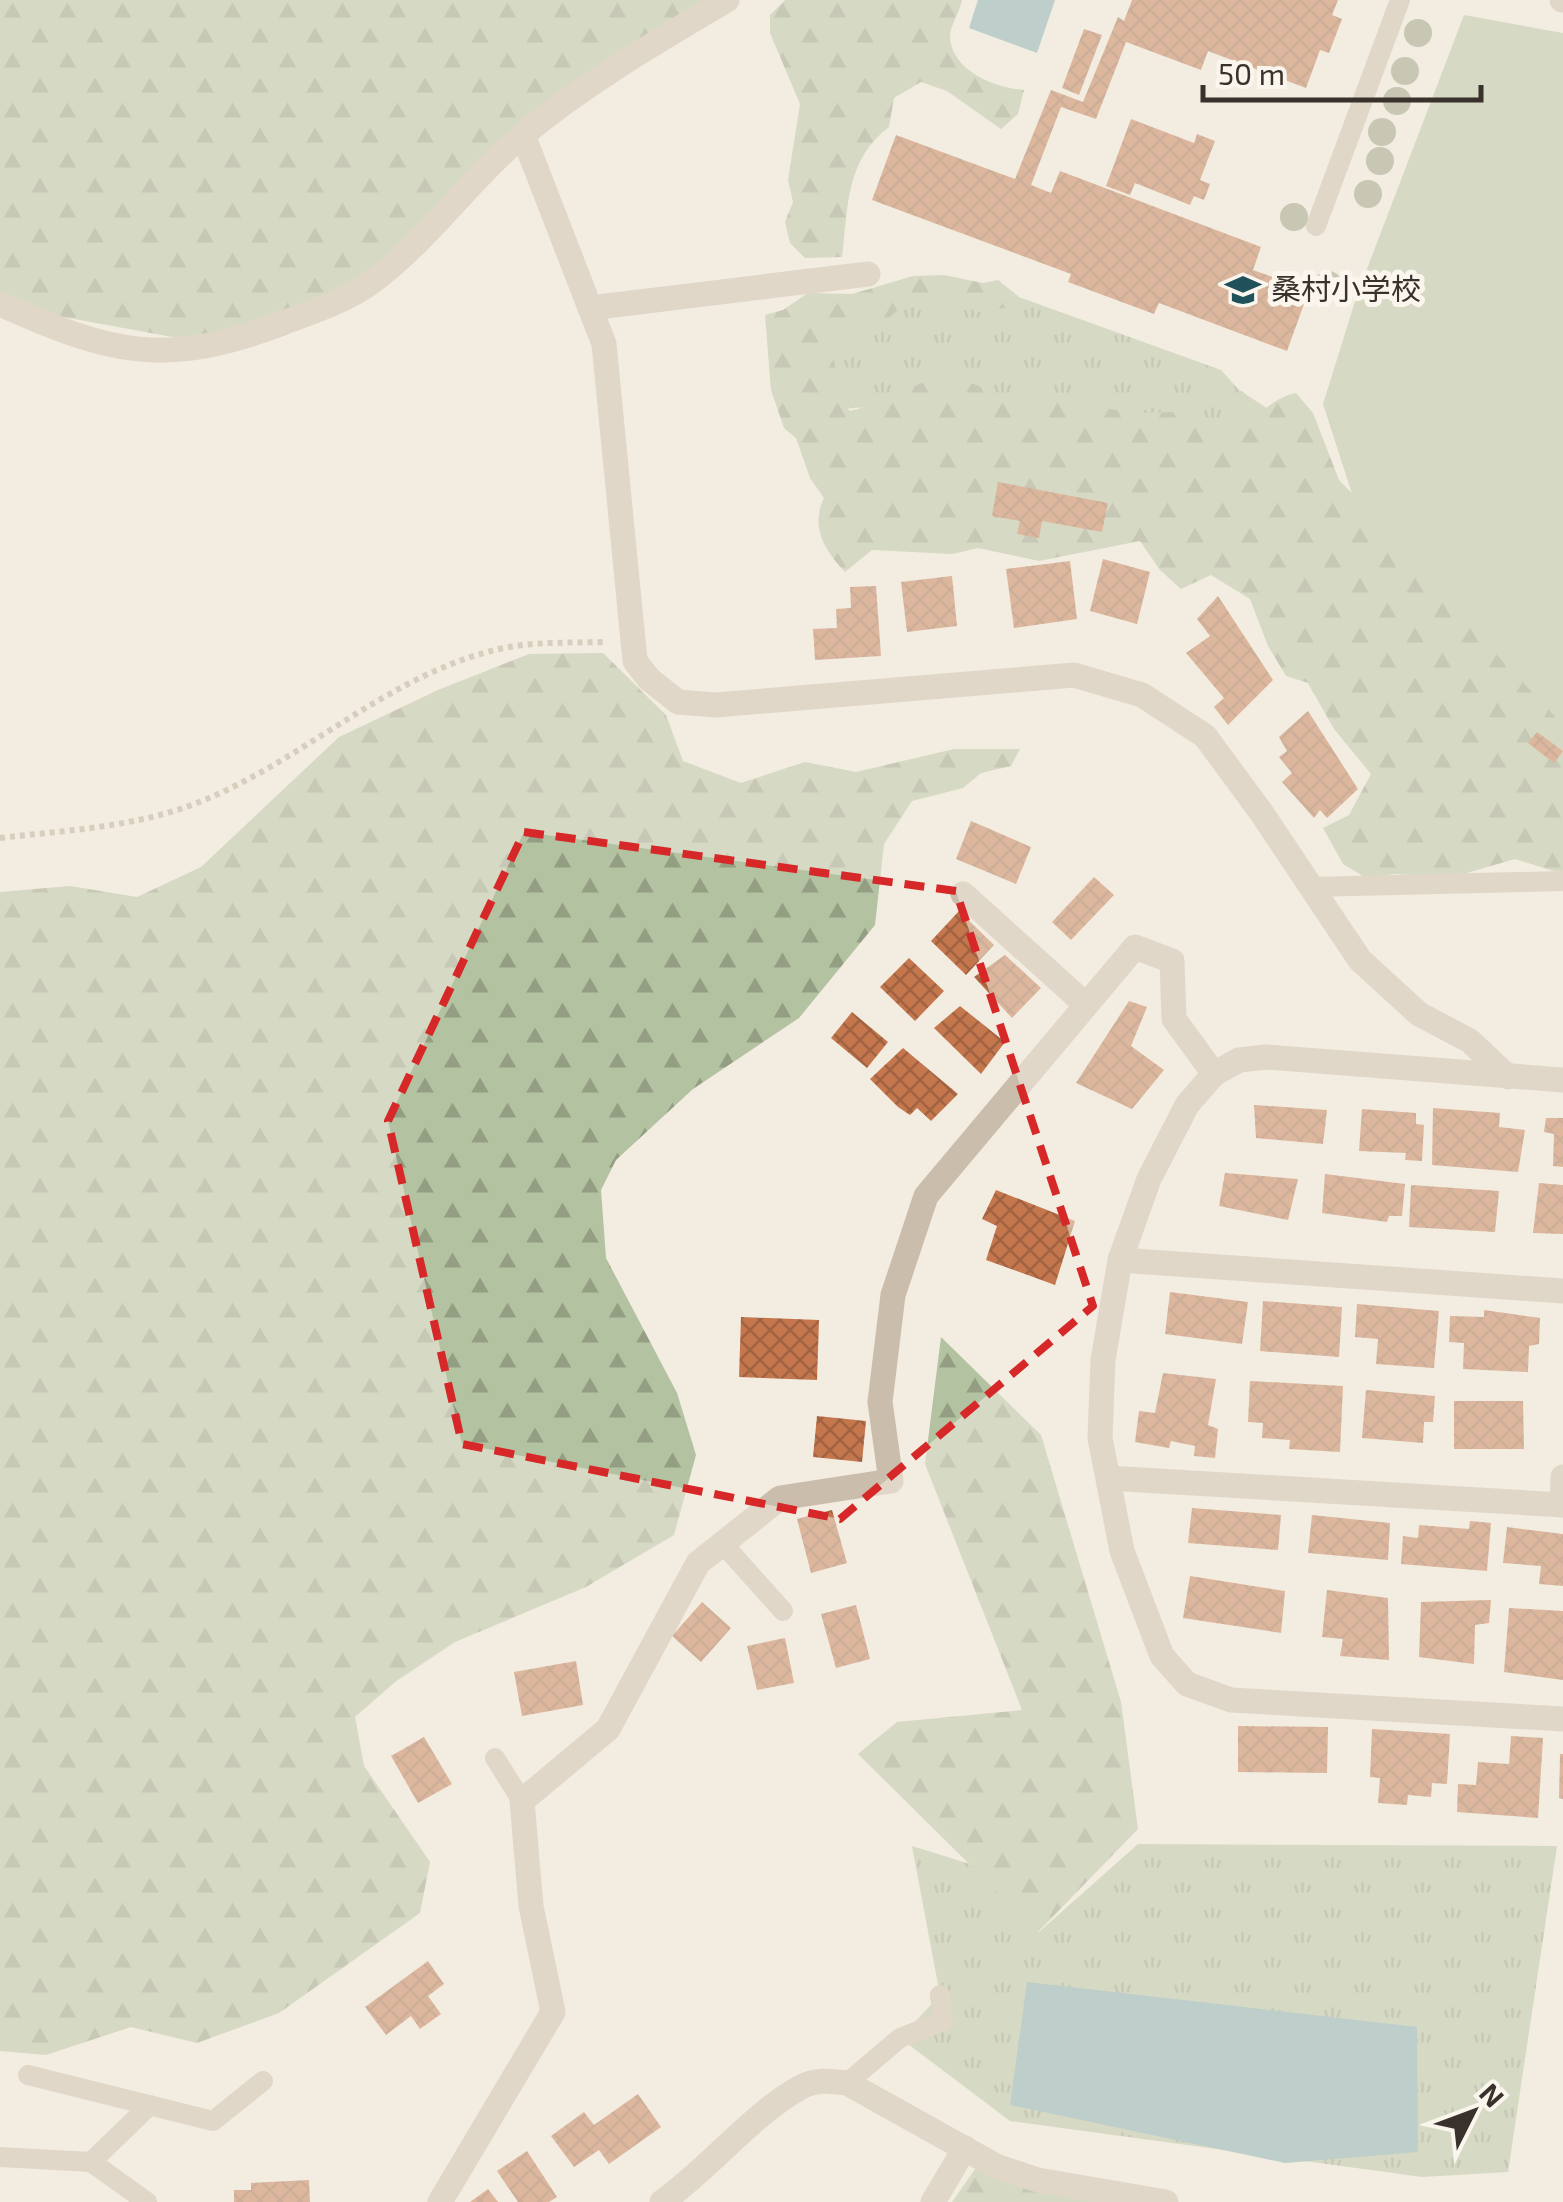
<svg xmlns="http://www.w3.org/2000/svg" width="1563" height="2202" viewBox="0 0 1563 2202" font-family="'Exo 2','Noto Sans JP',sans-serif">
	<defs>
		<pattern id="grass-tufts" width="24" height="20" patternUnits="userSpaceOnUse" patternTransform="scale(2.5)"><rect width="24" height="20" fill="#b3c2a0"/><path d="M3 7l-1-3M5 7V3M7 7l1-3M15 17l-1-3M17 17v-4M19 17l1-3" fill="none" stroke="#939e83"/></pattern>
		<pattern id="forest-firs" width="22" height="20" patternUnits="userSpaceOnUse" patternTransform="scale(2.5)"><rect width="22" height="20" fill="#b3c2a0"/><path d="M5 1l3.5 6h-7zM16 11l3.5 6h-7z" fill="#939e83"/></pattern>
		<pattern id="building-cross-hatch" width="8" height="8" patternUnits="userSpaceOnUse" patternTransform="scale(2.5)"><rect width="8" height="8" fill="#c4774d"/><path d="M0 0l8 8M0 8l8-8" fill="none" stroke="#a06240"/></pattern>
	</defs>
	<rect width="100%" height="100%" fill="#f3ece0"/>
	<g fill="url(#grass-tufts)">
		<polygon points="1005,292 1221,370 1238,389 1271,411 1234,442 905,404 805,412 802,328 903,297"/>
		<polygon points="1138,1844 1557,1846 1508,2172 1422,2177 1010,2121 900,2038 940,1995 912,1846 970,1864 1039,1932"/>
	</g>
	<g fill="url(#forest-firs)">
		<polygon points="0,0 709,0 521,127 366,286 276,318 183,339 53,315 0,293"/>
		<path d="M785 0H962C960 12 949 27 950 38 953 72 996 88 1024 90L1018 114 1001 129 947 91 921 82 894 98 889 127C846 159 848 207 842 257L805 258 790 243 785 222 793 202 788 180 800 104 770 33V15Z"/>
		<path d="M944 275 983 283 998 280 1018 296V306L977 312 954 300 931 301 901 307 883 323 840 328 831 343 837 377 833 393 850 411C926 391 935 351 1012 406L1034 400 1142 413 1176 412 1234 432C1262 419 1265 400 1296 393L1313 413 1339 480 1563 710V874L1515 859 1453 877 1394 874 1368 879 1343 864 1323 828 1349 815 1371 774 1334 729 1308 683 1286 676 1268 646 1250 599 1211 575 1181 589 1160 570 1140 541 1039 561 978 548 953 554 872 550 845 572C825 551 810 527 824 498L810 478 796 438 784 428 771 390 765 315 783 310 808 293 852 294 913 276Z"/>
		<polygon points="603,653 666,715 683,761 741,783 805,762 856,772 954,749 1020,749 1011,766 981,773 963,788 912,801 884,844 875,925 799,1018 693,1089 616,1160 601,1190 606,1258 677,1393 696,1455 674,1535 586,1587 455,1642 395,1682 355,1717 364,1766 430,1862 420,1913 279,2013 197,2043 131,2027 46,2055 0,2051 0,892 70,886 137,897 201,867 339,737 438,690 529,654"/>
		<polygon points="941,1337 1041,1435 1121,1702 1138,1829 1038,1932 858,1754 897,1722 1022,1710 925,1464"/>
		<polygon points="983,2158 1159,2202 952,2202"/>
	</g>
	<polygon fill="#b3c2a0" points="1464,15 1563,33 1563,725 1356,506 1323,404 1357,295"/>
	<g fill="#7fa9b0">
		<polygon points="978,0 1055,0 1037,53 969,28"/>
		<polygon points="1027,1982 1417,2027 1418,2152 1285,2163 1010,2105"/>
	</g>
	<g fill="url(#building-cross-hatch)">
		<polygon points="1132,0 1338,0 1332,15 1342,19 1329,53 1320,50 1306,88 1208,51 1201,70 1126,42 1096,119 1061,107 1031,185 1051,193 1060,171 1261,247 1253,270 1309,290 1287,351 1159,303 1154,314 1068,282 1071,274 872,200 896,135 1015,179 1051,90 1083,102 1118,17 1124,21"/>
		<polygon points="1084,29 1102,35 1079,95 1062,88"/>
		<polygon points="1131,119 1194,143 1197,134 1215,141 1200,180 1210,184 1204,200 1194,196 1190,205 1135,183 1130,195 1106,186"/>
		<polygon points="998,482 1108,503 1102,532 1042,521 1039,538 1017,534 1020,521 992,516"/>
		<polygon points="1103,559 1150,572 1137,624 1090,611"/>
		<polygon points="1070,561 1077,619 1014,628 1006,569"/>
		<polygon points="952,576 957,626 907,632 901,582"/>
		<polygon points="876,586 881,656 815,660 813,629 837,628 836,609 851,608 850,587"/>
		<polygon points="1218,596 1273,680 1228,725 1214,707 1224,698 1186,653 1210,636 1197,619"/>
		<polygon points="1308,711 1358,789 1327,818 1320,810 1314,818 1282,782 1292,773 1279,757 1287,751 1279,737"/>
		<polygon points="1537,732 1563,751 1554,763 1528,743"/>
		<polygon points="971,821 1031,847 1016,884 956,859"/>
		<polygon points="1094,877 1114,895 1071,940 1052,922"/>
		<polygon points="959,911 994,945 966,975 931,941"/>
		<polygon points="1005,955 1041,988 1012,1018 974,977"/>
		<polygon points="909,958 944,991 915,1021 880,987"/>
		<polygon points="1129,1001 1147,1007 1131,1046 1164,1070 1132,1109 1076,1083"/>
		<polygon points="960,1006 1005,1042 981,1074 934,1028"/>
		<polygon points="852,1012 888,1042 867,1068 831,1038"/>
		<polygon points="903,1048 958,1094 931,1121 917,1108 910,1115 898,1107 870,1079"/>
		<polygon points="1254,1105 1327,1110 1323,1144 1256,1138"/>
		<polygon points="1433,1108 1500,1113 1499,1127 1525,1130 1518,1172 1432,1165"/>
		<polygon points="1362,1109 1416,1113 1416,1124 1424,1125 1422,1161 1405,1160 1406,1153 1359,1151"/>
		<polygon points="1546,1118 1563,1118 1563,1167 1553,1166 1554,1134 1544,1132"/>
		<polygon points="1225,1173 1298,1179 1288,1220 1219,1206"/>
		<polygon points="1325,1174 1405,1184 1402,1216 1389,1216 1387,1222 1322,1213"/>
		<polygon points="1539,1183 1563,1185 1563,1234 1533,1233"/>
		<polygon points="1411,1185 1499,1191 1495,1232 1409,1227"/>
		<polygon points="996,1190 1075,1221 1055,1285 986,1260 997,1226 982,1219"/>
		<polygon points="1170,1292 1248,1302 1242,1344 1165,1334"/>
		<polygon points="1263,1301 1342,1307 1339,1357 1260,1351"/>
		<polygon points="1357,1304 1439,1311 1434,1368 1376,1364 1378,1339 1355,1337"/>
		<polygon points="1484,1310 1540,1318 1539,1344 1529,1346 1528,1372 1463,1369 1464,1343 1449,1342 1450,1316 1484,1317"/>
		<polygon points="741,1317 819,1320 817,1380 739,1377"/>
		<polygon points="1163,1373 1216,1379 1208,1425 1218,1429 1215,1458 1194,1456 1195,1446 1171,1441 1169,1448 1135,1442 1139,1411 1155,1413"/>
		<polygon points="1250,1381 1343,1386 1340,1452 1289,1449 1290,1440 1262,1438 1263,1423 1248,1422"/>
		<polygon points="1366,1390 1435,1396 1433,1422 1424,1422 1423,1443 1362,1438"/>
		<polygon points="1454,1401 1523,1401 1524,1449 1454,1449"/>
		<polygon points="817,1416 866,1421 862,1462 813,1457"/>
		<polygon points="1192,1508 1281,1515 1278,1550 1188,1543"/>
		<polygon points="832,1510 847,1563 811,1573 797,1519"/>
		<polygon points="1312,1515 1390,1523 1388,1560 1308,1553"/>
		<polygon points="1470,1521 1491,1523 1487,1571 1401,1564 1403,1536 1418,1538 1419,1525 1469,1529"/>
		<polygon points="1507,1527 1563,1534 1563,1586 1539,1584 1541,1566 1503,1563"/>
		<polygon points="1190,1576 1285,1591 1281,1633 1183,1618"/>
		<polygon points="1327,1590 1388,1598 1389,1660 1340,1656 1343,1639 1322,1637"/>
		<polygon points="1491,1600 1489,1623 1475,1625 1474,1664 1419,1657 1421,1602"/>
		<polygon points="702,1602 731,1628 701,1662 672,1636"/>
		<polygon points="856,1605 870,1659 836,1668 821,1614"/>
		<polygon points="1509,1608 1563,1611 1563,1680 1504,1672"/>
		<polygon points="785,1638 794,1683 757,1690 747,1646"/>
		<polygon points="576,1661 583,1705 522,1716 514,1672"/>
		<polygon points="1238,1726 1328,1727 1327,1773 1238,1772"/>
		<polygon points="1372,1729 1450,1734 1447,1784 1432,1783 1431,1797 1408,1795 1407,1805 1378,1803 1380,1778 1370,1777"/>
		<polygon points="1511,1736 1543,1738 1538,1818 1457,1812 1458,1784 1476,1785 1478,1762 1509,1764"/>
		<polygon points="424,1737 452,1784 418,1803 391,1756"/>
		<polygon points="1560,1754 1563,1754 1563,1799 1559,1798"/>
		<polygon points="428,1961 444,1984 428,1996 441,2014 420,2029 411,2016 386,2035 365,2007"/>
		<polygon points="638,2094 661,2127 609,2164 599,2150 574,2167 551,2136 584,2112 594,2125"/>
		<polygon points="527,2151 557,2197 549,2202 518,2202 497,2171"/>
		<polygon points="309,2180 310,2202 234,2202 234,2190 251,2190 251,2183"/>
		<polygon points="488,2189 498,2202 470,2202"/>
	</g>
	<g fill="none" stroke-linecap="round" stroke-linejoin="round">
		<path stroke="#b7a896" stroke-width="6" stroke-dasharray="5 5" stroke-linecap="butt" d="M0 838C60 831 122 828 180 809 290 773 378 680 491 651 529 641 566 643 604 642"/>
		<g stroke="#cbbdac" stroke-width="20">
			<polyline points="1316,226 1400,0"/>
			<polyline points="1310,887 1563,881"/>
			<polyline points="722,1543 783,1611"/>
			<polyline points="495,1758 522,1801"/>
			<polyline points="28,2075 213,2121 263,2081"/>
			<polyline points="847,2083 900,2038 943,2021 940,1995"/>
			<polyline points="0,2157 91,2162 147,2202"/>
			<polyline points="91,2162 150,2105"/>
		</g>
		<g stroke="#cbbdac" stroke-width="25">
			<polyline points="1562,0 1563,0"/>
			<polyline points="523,135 604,344 635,661 649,679 678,702 716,705 1074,675 1142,695 1205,736 1261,812 1360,960 1419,1014 1470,1041 1508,1077"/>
			<path d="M0 304C112 354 164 368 283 323 311 312 340 303 366 286 426 244 468 180 524 134 587 82 658 41 727 0"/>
			<polyline points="590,308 868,274"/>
			<polyline points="963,894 1085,1004"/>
			<polyline points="1563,1080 1266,1057 1239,1060 1214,1074 1187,1105 1149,1179 1120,1260 1103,1360 1100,1438 1122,1551 1162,1656 1187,1684 1231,1700 1563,1719"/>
			<polyline points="1120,1260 1563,1291"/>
			<polyline points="1108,1478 1563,1505"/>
			<polyline points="1562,1505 1563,1477"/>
			<polyline points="440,2202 553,2012 531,1906 522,1801 608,1729 698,1563 780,1498 891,1481 880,1402 893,1295 926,1196 1135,947 1172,961 1174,1019 1214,1074"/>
			<path d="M662 2202C709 2169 752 2114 801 2087 816 2079 831 2081 847 2083L996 2166 1038 2180 1166 2202"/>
			<polyline points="933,2202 965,2148"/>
		</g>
	</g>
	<g fill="#939a7f">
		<circle cx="1418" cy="33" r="14"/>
		<circle cx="1405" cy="71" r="14"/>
		<circle cx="1397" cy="101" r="14"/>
		<circle cx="1382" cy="132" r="14"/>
		<circle cx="1380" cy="161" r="14"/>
		<circle cx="1368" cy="194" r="14"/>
		<circle cx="1294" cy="217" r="14"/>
		<circle cx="1328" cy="285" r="14"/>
	</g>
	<path d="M0 0H1563V2202H0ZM524 832 956 891 1093 1306 840 1519 462 1444 388 1121Z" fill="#f3ece0" fill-opacity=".55" fill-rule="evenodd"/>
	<path fill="none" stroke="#d62828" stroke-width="8" stroke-dasharray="20 12" stroke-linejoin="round" d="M524 832 956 891 1093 1306 840 1519 462 1444 388 1121Z"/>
	<defs>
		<symbol id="school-bare" viewBox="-9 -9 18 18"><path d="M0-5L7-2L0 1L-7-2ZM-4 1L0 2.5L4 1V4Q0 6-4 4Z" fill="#20515b" stroke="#faf5ed" stroke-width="2.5" paint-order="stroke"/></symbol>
	</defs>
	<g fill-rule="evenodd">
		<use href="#school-bare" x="1218" y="265" width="50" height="50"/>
	</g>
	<g text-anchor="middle" stroke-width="10" stroke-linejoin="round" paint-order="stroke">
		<g font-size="30" fill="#39312b" stroke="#faf5ed" text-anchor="start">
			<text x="1271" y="300">桑村小学校</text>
		</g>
	</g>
	<g transform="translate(1473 2112) rotate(48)" stroke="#faf5ed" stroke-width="8" paint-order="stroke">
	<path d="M0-8L18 38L0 25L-18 38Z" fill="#39312b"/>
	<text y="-15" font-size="28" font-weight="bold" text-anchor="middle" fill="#39312b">N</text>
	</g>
	<path d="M1203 85v15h278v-15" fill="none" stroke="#39312b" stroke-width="5"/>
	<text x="1218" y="85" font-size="30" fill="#39312b" stroke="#faf5ed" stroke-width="8" paint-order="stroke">50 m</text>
</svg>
